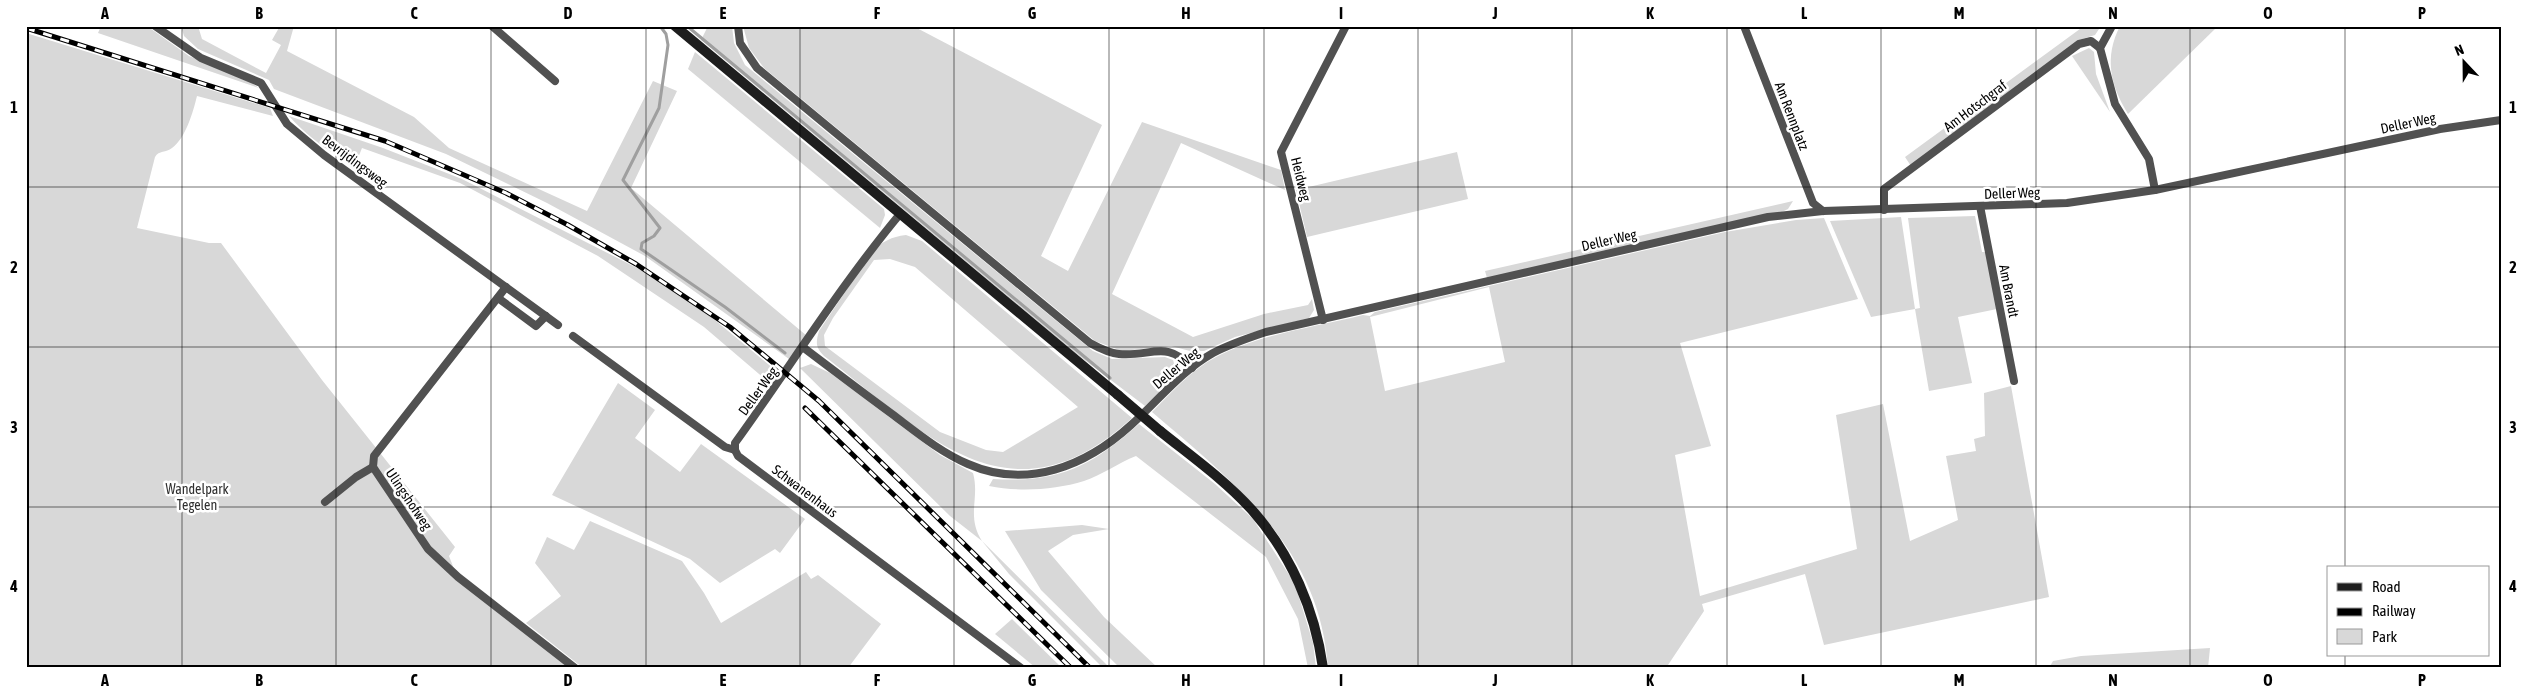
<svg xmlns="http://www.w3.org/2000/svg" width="2527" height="694" viewBox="0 0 2527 694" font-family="'Asap Condensed',sans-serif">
	<rect width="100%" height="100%" fill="#fff"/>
	<g fill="#d8d8d8" fill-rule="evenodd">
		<polygon points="101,26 147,26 189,56 247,80 259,88 98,33"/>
		<polygon points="181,26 198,26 202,39 266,73 281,45 272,40 280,26 294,26 287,51 414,117 449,148 587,211 653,81 677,91 631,188 807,336 789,359 645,256 547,203 446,154 274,89 269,80 198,49 184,36"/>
		<path d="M708 26H732L734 43 745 65 1093 351 1112 359 1165 357 1173 360C1181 382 1160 392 1145 406L1074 352 701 40Z"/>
		<polygon points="743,26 913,26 1102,125 1041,256 1068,271 1142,122 1281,170 1285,190 1181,143 1112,294 1193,337 1264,314 1308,305 1312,299 1314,310 1309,318 1235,337 1204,351 1190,351 1171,346 1122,351 1095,341 764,68 749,48"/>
		<polygon points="2084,26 2101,26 2095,35 2079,40 1911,166 1905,157"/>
		<path d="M2120 26H2218L2128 114C2110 85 2104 57 2120 26Z"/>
		<path d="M26 33 270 108 273 116 197 96C193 112 186 138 172 148 166 153 159 150 155 157L137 228 209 243H221L322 380 455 547 449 556 456 574 570 668H26Z"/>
		<polygon points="2089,48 2094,52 2096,74 2110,112 2072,56"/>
		<polygon points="695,52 884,209 885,215 880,228 688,69"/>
		<path d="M289 116 383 148 462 179 643 271 704 311 774 369 766 380 704 327 598 256 460 183 362 148 356 163C334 158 304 133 289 116Z"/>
		<polygon points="1457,152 1468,199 1307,237 1296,190"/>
		<polygon points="1793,201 1788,209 1780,213 1487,278 1485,271"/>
		<polygon points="1975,216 1982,252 1987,252 1997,309 1958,317 1972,383 1929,391 1915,309 1871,317 1830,221 1901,217 1915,309 1920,308 1908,218"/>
		<path d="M1824 218 1858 299 1680 343 1711 446 1675 455 1700 596 1857 549 1836 415 1883 404 1910 541 1958 520 1946 456 1976 451 1974 439 1985 436 1984 393 2011 386 2049 597 1824 645 1805 574 1702 604 1704 611 1666 668H1328C1320 549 1235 483 1152 412 1171 393 1191 370 1216 357 1259 334 1316 327 1363 315L1370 316 1375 312 1725 232 1796 220ZM1489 287 1505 362 1385 391 1370 317Z"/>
		<path d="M906 235 922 241 1132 418C1010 530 926 434 824 356 815 347 816 342 819 331L872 252C883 241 891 237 906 235ZM890 259 915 267 1078 407 1003 452 986 450 940 432 825 346 824 335 833 318 874 260Z"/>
		<path d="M811 364 830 373 940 455 973 473C980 498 966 516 982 541L1110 668H1103L1009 574 982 541 950 516 800 368Z"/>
		<polygon points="618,383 655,410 635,438 680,472 701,444 805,519 780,553 775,549 720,583 690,559 552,495"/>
		<path d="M1139 424 1215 484 1253 519 1295 584 1313 643 1316 668H1308L1298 619 1266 557 1136 456C1118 463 1102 475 1084 481 1055 490 1019 492 989 486L993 479C1059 483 1090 467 1139 424Z"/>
		<polygon points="590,521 682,561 704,593 721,623 806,572 811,579 818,575 881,624 848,668 583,668 526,623 561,596 535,563 547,537 574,550"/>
		<polygon points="1082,525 1109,529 1073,535 1048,551 1104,617 1158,668 1120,668 1041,590 1005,531"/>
		<polygon points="1012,619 1062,668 1036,668 995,634"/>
		<polygon points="2210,648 2208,668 2049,668 2053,661 2081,656"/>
	</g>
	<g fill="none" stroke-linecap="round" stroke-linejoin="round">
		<g stroke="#9f9f9f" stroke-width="3">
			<polyline points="660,26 666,34 668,45 659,108 623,180 660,228 654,236 642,243 641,249 725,307 785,353"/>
			<polyline points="687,26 1110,378"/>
		</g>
		<g stroke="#515151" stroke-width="8">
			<polyline points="155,26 201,58 261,83 287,124 324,155 558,325"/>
			<polyline points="492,26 555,81"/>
			<path d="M738 26 740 43 757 68 1090 343C1099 348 1109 353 1119 354 1151 357 1167 339 1192 368"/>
			<polyline points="1744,26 1813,203 1823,211"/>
			<polyline points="2112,26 2100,48 2115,104 2149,159 2155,190"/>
			<polyline points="1980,206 2014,381"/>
			<polyline points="1884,210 1884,189 2079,44 2091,41 2100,48"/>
			<polyline points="506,287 374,456 373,467 428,549 458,577 575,668"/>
			<polyline points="498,298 536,326 546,316"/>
			<polyline points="1323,320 1281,152 1346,26"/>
			<polyline points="573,336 725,447 735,450 738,456 1021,668"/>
			<path d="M804 348C833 370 862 392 892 414 916 432 940 452 968 464 1027 490 1086 466 1131 425 1158 401 1181 371 1213 353 1230 344 1248 338 1266 332L1768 217 1823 211 2067 203 2155 190 2440 129 2501 120"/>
			<path d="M735 450V443C790 367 840 286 900 214"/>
			<polyline points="325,502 356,477 373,467"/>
		</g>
		<g stroke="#1e1e1e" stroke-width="10">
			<polyline points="675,26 1118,395"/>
			<path d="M1160 431C1191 456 1225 480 1252 510 1291 554 1315 610 1323 668"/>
		</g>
		<defs>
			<g id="rail">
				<polyline points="26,28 385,141 506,193 568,225 636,264 730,327 819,401 1090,668"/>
				<polyline points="805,408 1071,668"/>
			</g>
		</defs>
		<use href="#rail" stroke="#000" stroke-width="5"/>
		<use href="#rail" stroke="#fff" stroke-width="3" stroke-dasharray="9" stroke-linecap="butt"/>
		<polyline stroke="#1e1e1e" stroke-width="10" points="1118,395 1160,431"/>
	</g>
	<path fill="none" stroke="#000" stroke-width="1" stroke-opacity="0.55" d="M182 26V668M336 26V668M491 26V668M646 26V668M800 26V668M954 26V668M1109 26V668M1264 26V668M1418 26V668M1572 26V668M1727 26V668M1881 26V668M2036 26V668M2190 26V668M2345 26V568M26 187H2501M26 347H2501M26 507H2501M2345 655V668"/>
	<g text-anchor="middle" stroke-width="5" stroke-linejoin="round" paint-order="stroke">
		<g font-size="14" fill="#000" stroke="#fff">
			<text transform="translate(1975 106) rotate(-37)" y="5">Am Hotschgraf</text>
			<text transform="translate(1792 116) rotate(69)" y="5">Am Rennplatz</text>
			<text transform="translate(2408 123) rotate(-12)" y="5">Deller Weg</text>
			<text transform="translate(355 161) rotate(37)" y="5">Bevrijdingsweg</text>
			<text transform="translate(1301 179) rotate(76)" y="5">Heidweg</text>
			<text transform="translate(2012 193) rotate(-2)" y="5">Deller Weg</text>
			<text transform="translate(1609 240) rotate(-13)" y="5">Deller Weg</text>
			<text transform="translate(2009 291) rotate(79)" y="5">Am Brandt</text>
			<text transform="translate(1176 368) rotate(-40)" y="5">Deller Weg</text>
			<text transform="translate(758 391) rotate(-54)" y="5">Deller Weg</text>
			<text transform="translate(805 491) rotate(37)" y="5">Schwanenhaus</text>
			<text transform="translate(409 499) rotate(56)" y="5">Ulingshofweg</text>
		</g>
		<g font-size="14" fill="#2f2f2f" stroke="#fff">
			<text x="197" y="494">Wandelpark<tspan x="197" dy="16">Tegelen</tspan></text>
		</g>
	</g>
	<rect width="2527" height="694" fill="none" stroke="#ffffff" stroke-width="55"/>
	<rect x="2327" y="566" width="162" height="90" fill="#ffffff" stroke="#999999"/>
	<rect x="2337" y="583" width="25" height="8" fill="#1e1e1e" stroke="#999999"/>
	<text x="2372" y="592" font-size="15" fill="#000000">Road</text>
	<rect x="2337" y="608" width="25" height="8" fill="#000000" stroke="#999999"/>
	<text x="2372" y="616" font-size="15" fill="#000000">Railway</text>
	<rect x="2337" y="629" width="25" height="15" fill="#d8d8d8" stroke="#999999"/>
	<text x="2372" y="642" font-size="15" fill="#000000">Park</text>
	<g transform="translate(2464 62) rotate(338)" stroke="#ffffff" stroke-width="4" paint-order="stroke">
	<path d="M0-4L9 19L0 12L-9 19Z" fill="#000000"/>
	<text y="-8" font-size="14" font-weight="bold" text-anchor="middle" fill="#000000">N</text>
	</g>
	<rect x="28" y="28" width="2472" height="638" fill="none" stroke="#000" stroke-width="2"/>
	<g font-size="16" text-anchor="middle" font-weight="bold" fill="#000">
		<text x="105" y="19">A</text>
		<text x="259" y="19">B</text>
		<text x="414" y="19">C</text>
		<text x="568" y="19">D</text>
		<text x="723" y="19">E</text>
		<text x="877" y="19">F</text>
		<text x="1032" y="19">G</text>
		<text x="1186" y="19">H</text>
		<text x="1341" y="19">I</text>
		<text x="1495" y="19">J</text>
		<text x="1650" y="19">K</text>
		<text x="1804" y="19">L</text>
		<text x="1959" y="19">M</text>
		<text x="2113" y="19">N</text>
		<text x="2268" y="19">O</text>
		<text x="2422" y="19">P</text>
		<text x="14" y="113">1</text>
		<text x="2513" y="113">1</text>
		<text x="14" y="273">2</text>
		<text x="2513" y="273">2</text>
		<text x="14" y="433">3</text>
		<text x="2513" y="433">3</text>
		<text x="14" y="592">4</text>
		<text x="2513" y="592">4</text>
		<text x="105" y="686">A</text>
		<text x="259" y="686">B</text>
		<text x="414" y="686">C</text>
		<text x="568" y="686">D</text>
		<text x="723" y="686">E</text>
		<text x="877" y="686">F</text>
		<text x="1032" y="686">G</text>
		<text x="1186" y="686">H</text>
		<text x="1341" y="686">I</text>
		<text x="1495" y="686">J</text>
		<text x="1650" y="686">K</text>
		<text x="1804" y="686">L</text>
		<text x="1959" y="686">M</text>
		<text x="2113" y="686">N</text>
		<text x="2268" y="686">O</text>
		<text x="2422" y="686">P</text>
	</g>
</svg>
